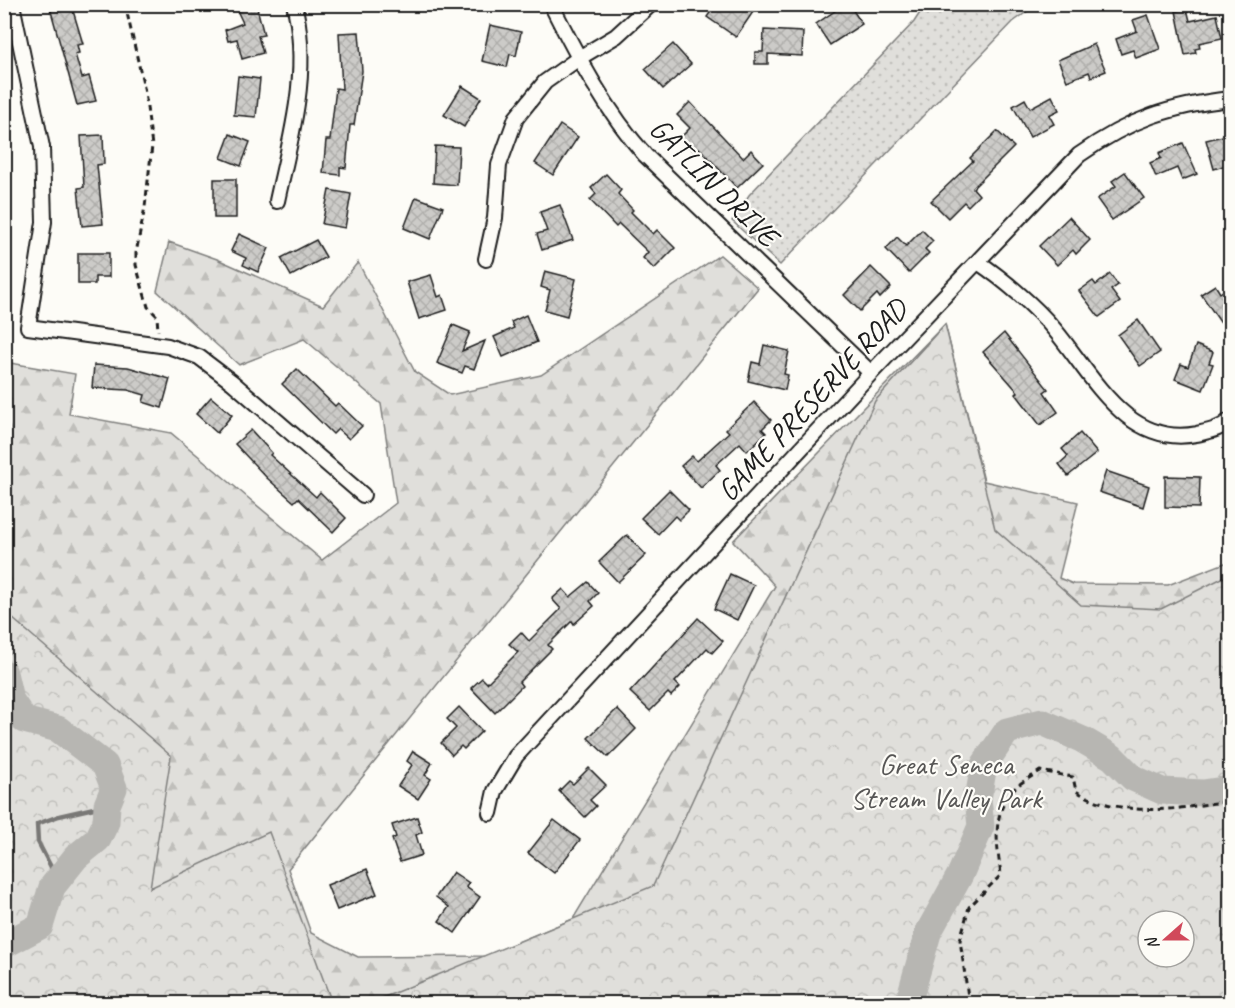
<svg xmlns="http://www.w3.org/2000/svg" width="1235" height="1008" viewBox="0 0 1235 1008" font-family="Caveat,sans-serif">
	<defs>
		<pattern id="grass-dots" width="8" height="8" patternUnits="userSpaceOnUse" patternTransform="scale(1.5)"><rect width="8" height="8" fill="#e0dfdb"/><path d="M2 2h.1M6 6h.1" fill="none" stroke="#c0bfbb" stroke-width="1.8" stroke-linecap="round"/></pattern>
		<pattern id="forest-firs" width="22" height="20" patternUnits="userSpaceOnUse" patternTransform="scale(1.5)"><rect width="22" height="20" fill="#e0dfdb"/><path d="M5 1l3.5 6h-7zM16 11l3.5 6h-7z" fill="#c0bfbb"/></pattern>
		<pattern id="park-crowns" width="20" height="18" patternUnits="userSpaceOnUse" patternTransform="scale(1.5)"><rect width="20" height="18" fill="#e0dfdb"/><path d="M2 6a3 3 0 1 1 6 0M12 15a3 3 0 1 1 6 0" fill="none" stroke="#c0bfbb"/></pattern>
		<pattern id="building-cross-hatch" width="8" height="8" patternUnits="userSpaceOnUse" patternTransform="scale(1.5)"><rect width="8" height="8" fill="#cccbc8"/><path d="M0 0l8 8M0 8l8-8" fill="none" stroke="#afaeab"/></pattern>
	</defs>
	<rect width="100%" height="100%" fill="#fdfcf7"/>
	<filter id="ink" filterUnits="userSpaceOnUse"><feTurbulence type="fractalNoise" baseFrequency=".0167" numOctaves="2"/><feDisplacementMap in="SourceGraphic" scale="12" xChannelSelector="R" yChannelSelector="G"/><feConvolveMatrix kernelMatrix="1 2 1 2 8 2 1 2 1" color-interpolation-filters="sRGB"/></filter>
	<g filter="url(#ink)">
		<polygon fill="url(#grass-dots)" stroke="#7e7e7c" stroke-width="1.5" points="925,5 1036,5 1013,22 780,265 732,221 749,195 914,22"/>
		<path fill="url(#forest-firs)" stroke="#7e7e7c" stroke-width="1.5" fill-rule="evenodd" d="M169 242 217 259 323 306 358 262 415 372 450 395 541 375 720 255 758 288 288 869 311 933 358 957 485 956 573 919 775 586 733 541 945 324 984 481 1078 502 1059 578 1073 584 1168 585 1230 561V1003H5L4 362 75 374 69 414 171 433 322 560 396 503 381 404 304 339 239 365 157 291ZM1148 921H1184V957H1148Z"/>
		<g fill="url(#park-crowns)" stroke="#7e7e7c" stroke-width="1.5" fill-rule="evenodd">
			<path d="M945 324 995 529 1081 605 1161 609 1230 574V1003H370L653 886 875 401ZM1148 921H1184V957H1148Z"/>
			<polygon points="4,611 171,756 150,888 269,832 332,1003 5,1003"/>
		</g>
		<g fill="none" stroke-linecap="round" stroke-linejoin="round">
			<polyline stroke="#797876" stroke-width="4.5" points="52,887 51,867 38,842 37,824 59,816 107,805"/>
			<g stroke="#b7b6b2" stroke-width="27">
				<polyline points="4,673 10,699 24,720 58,729 105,765 114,788 107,805 106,822 98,839 76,857 52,887 40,926 4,945"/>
				<polyline points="908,1004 928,933 960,875 981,826 978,799 984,765 1007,731 1042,722 1083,740 1112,757 1133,778 1162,791 1203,793 1230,789"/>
			</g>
		</g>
		<g fill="url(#building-cross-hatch)" stroke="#1c1c1c" stroke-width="1.5">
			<polygon points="49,4 71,4 83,44 77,45 79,53 75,54 82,78 89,76 96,101 77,105"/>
			<polygon points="234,4 256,4 264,35 258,36 263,53 242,59 237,39 228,41 225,30 243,23"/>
			<polygon points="716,4 742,4 753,12 736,37 707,17"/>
			<polygon points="845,4 849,4 862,24 830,45 816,24"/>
			<polygon points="1187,9 1190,21 1217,15 1222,38 1199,43 1200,48 1195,49 1196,53 1185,55 1176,11"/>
			<polygon points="1148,15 1160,49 1136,58 1133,50 1121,54 1116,39 1137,31 1133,20"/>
			<polygon points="490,25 521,32 516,56 510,54 507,67 482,61"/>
			<polygon points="764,30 803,32 802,56 768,54 768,64 755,64 755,52 763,52"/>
			<polygon points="359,32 362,71 354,125 350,125 346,168 340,167 340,175 323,173 326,140 330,140 336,88 342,89 339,33"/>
			<polygon points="673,44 691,64 663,89 645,69"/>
			<polygon points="1094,44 1106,71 1091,77 1089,72 1067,81 1058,60"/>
			<polygon points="238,76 260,79 256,117 234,115"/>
			<polygon points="462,86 481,98 464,127 444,115"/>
			<polygon points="1052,96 1059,110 1049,115 1054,124 1030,137 1013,106 1025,99 1030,108"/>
			<polygon points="690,102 743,158 751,150 763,163 737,188 699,148 695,152 680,138 690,128 677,115"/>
			<polygon points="560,125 578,137 553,175 535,163"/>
			<polygon points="997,131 1014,147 973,188 979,195 968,206 964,202 948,218 931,201 973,161 970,158"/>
			<polygon points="230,134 250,142 241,166 221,158"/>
			<polygon points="103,135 104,164 97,165 103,224 82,226 78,188 84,187 81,136"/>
			<polygon points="1223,136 1225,144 1230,142 1230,164 1214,169 1206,140"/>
			<polygon points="1183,143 1197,174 1182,180 1177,168 1156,177 1150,163 1161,158 1159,153"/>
			<polygon points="435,146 459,147 457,185 433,183"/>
			<polygon points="1125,172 1144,198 1112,220 1097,199 1116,186 1112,181"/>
			<polygon points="606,174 621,190 618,194 633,210 631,212 653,234 657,230 675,248 654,269 643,258 648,252 619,224 616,227 590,200 596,194 591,188"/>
			<rect x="214" y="179" width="22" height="39"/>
			<polygon points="329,190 351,194 345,228 322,224"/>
			<polygon points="416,197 443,207 430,239 404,228"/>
			<polygon points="560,205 573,240 542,250 537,234 547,231 540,212"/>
			<polygon points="1069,217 1090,240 1076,254 1073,250 1057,265 1039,246"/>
			<polygon points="922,230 933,241 925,249 929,253 909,273 886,249 897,237 906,246"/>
			<polygon points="239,234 269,248 258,272 243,265 246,258 231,251"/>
			<polygon points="316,240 326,257 291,276 281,258"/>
			<polygon points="78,253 109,253 109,277 95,277 95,284 78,284"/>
			<polygon points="871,267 891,287 880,298 877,294 860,311 844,295"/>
			<polygon points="545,271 576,279 567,316 545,310 550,290 541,287"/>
			<polygon points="1110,274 1118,285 1111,290 1120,302 1099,317 1079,291 1093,281 1096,285"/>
			<polygon points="431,275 438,297 442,295 447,310 419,319 407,282"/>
			<polygon points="1215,285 1220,293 1230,286 1230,315 1220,322 1201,294"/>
			<polygon points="526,315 537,342 503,357 494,337 514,328 511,322"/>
			<polygon points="1138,320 1160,352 1140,366 1118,335"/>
			<polygon points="453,325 470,332 462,351 485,341 474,369 465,366 462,373 437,363"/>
			<polygon points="1004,333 1048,389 1044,392 1058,412 1040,425 1016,394 1018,392 983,352"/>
			<polygon points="764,345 789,351 784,374 788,375 785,390 748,381 752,362 760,364"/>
			<polygon points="1196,345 1213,352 1209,363 1213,364 1203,390 1175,379 1181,364 1188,367"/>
			<polygon points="94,365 128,367 170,379 162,408 143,402 145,395 128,390 92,388"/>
			<polygon points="297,369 335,406 338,403 362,426 349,439 338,429 333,434 282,384"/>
			<polygon points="211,397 232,415 217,433 196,414"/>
			<polygon points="754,402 771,420 762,429 766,433 747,451 740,443 716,465 720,470 701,488 681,466 692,456 697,461 729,432 726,429"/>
			<polygon points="251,430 272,453 270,455 316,497 320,492 346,518 333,532 298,498 294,502 267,478 235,444"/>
			<polygon points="1080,433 1097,453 1068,476 1059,464 1068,456 1062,449"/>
			<polygon points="1106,471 1149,486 1143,507 1099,492"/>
			<polygon points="1165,476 1200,477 1199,508 1165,507"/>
			<polygon points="669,490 689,510 679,520 675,516 658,534 641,518"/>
			<polygon points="627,535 646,555 618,582 599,562"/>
			<polygon points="730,574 754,585 737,620 714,609"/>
			<polygon points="588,582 598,593 590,601 594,606 574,624 572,621 548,645 552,649 519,682 522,686 495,713 471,688 482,678 487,683 518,652 509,644 521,632 529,641 561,609 552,599 563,589 570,597"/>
			<polygon points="698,618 723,641 712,653 707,648 675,682 680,687 671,696 668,693 650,711 630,692"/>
			<polygon points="459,707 482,731 464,749 461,746 452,755 441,743 456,728 447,719"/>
			<polygon points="617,709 636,729 608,757 588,738"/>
			<polygon points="413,751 432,763 425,775 431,779 418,799 398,786 412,765 407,761"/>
			<polygon points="589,768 606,785 590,800 596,806 585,817 559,791 569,781 573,784"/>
			<polygon points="417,817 422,832 416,835 422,855 400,862 392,839 396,837 392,825"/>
			<polygon points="554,820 580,840 554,873 528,853"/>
			<polygon points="367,869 377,894 337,910 327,885"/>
			<polygon points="453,872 469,883 466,887 480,897 455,933 439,921 449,907 436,897"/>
		</g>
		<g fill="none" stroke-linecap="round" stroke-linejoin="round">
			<defs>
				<g id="street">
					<polyline points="12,4 42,147 44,222 28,327 168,346 199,357 232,382 363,495"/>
					<path d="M551 4C578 58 606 111 645 155L871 373"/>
					<path d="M277 201C291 136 311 71 294 4"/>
					<polyline points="486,259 495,218 499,165 516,118 545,82 579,58 616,36 651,4"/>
					<path d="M978 262C1003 279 1035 306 1054 329 1092 374 1126 448 1197 434 1210 431 1221 429 1230 420"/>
					<path d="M490 813 495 791 516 756 871 373 1079 155C1130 119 1170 106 1230 99"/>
				</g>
			</defs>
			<use href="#street" stroke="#1c1c1c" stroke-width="18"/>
			<g stroke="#1c1c1c" stroke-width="3" stroke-dasharray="6 4.5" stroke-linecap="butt">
				<polyline points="125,4 145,92 152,146 145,207 136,253 136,265 148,307 157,316 158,331"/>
				<path d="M969 1004 960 940 969 907 1001 875C997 844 991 815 1013 790 1020 782 1032 777 1040 771L1073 777 1076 791C1108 811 1152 812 1189 807 1203 805 1216 802 1230 802"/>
			</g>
			<use href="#street" stroke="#fdfcf7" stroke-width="14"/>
		</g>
	</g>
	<g text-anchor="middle" stroke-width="4.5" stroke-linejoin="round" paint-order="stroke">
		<g font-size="30" fill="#1c1c1c" stroke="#fdfcf7">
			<text transform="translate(714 182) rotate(45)" y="10">GATLIN DRIVE</text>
			<text transform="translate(812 400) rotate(-47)" y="10">GAME PRESERVE ROAD</text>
		</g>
		<g font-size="30" fill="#575655" stroke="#fdfcf7">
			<text x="946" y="774">Great Seneca<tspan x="946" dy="34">Stream Valley Park</tspan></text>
		</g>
	</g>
	<rect width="1235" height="1008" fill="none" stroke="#fdfcf7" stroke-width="24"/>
	<rect x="12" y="12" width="1211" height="984" fill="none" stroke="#1c1c1c" stroke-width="2" filter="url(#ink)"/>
	<g transform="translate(1166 939) rotate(249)"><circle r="28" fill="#fdfcf7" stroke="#a3a29f" stroke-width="1.5"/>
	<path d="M0-4.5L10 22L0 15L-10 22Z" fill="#d1495b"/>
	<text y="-9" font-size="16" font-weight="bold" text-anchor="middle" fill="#1c1c1c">N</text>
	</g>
</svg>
